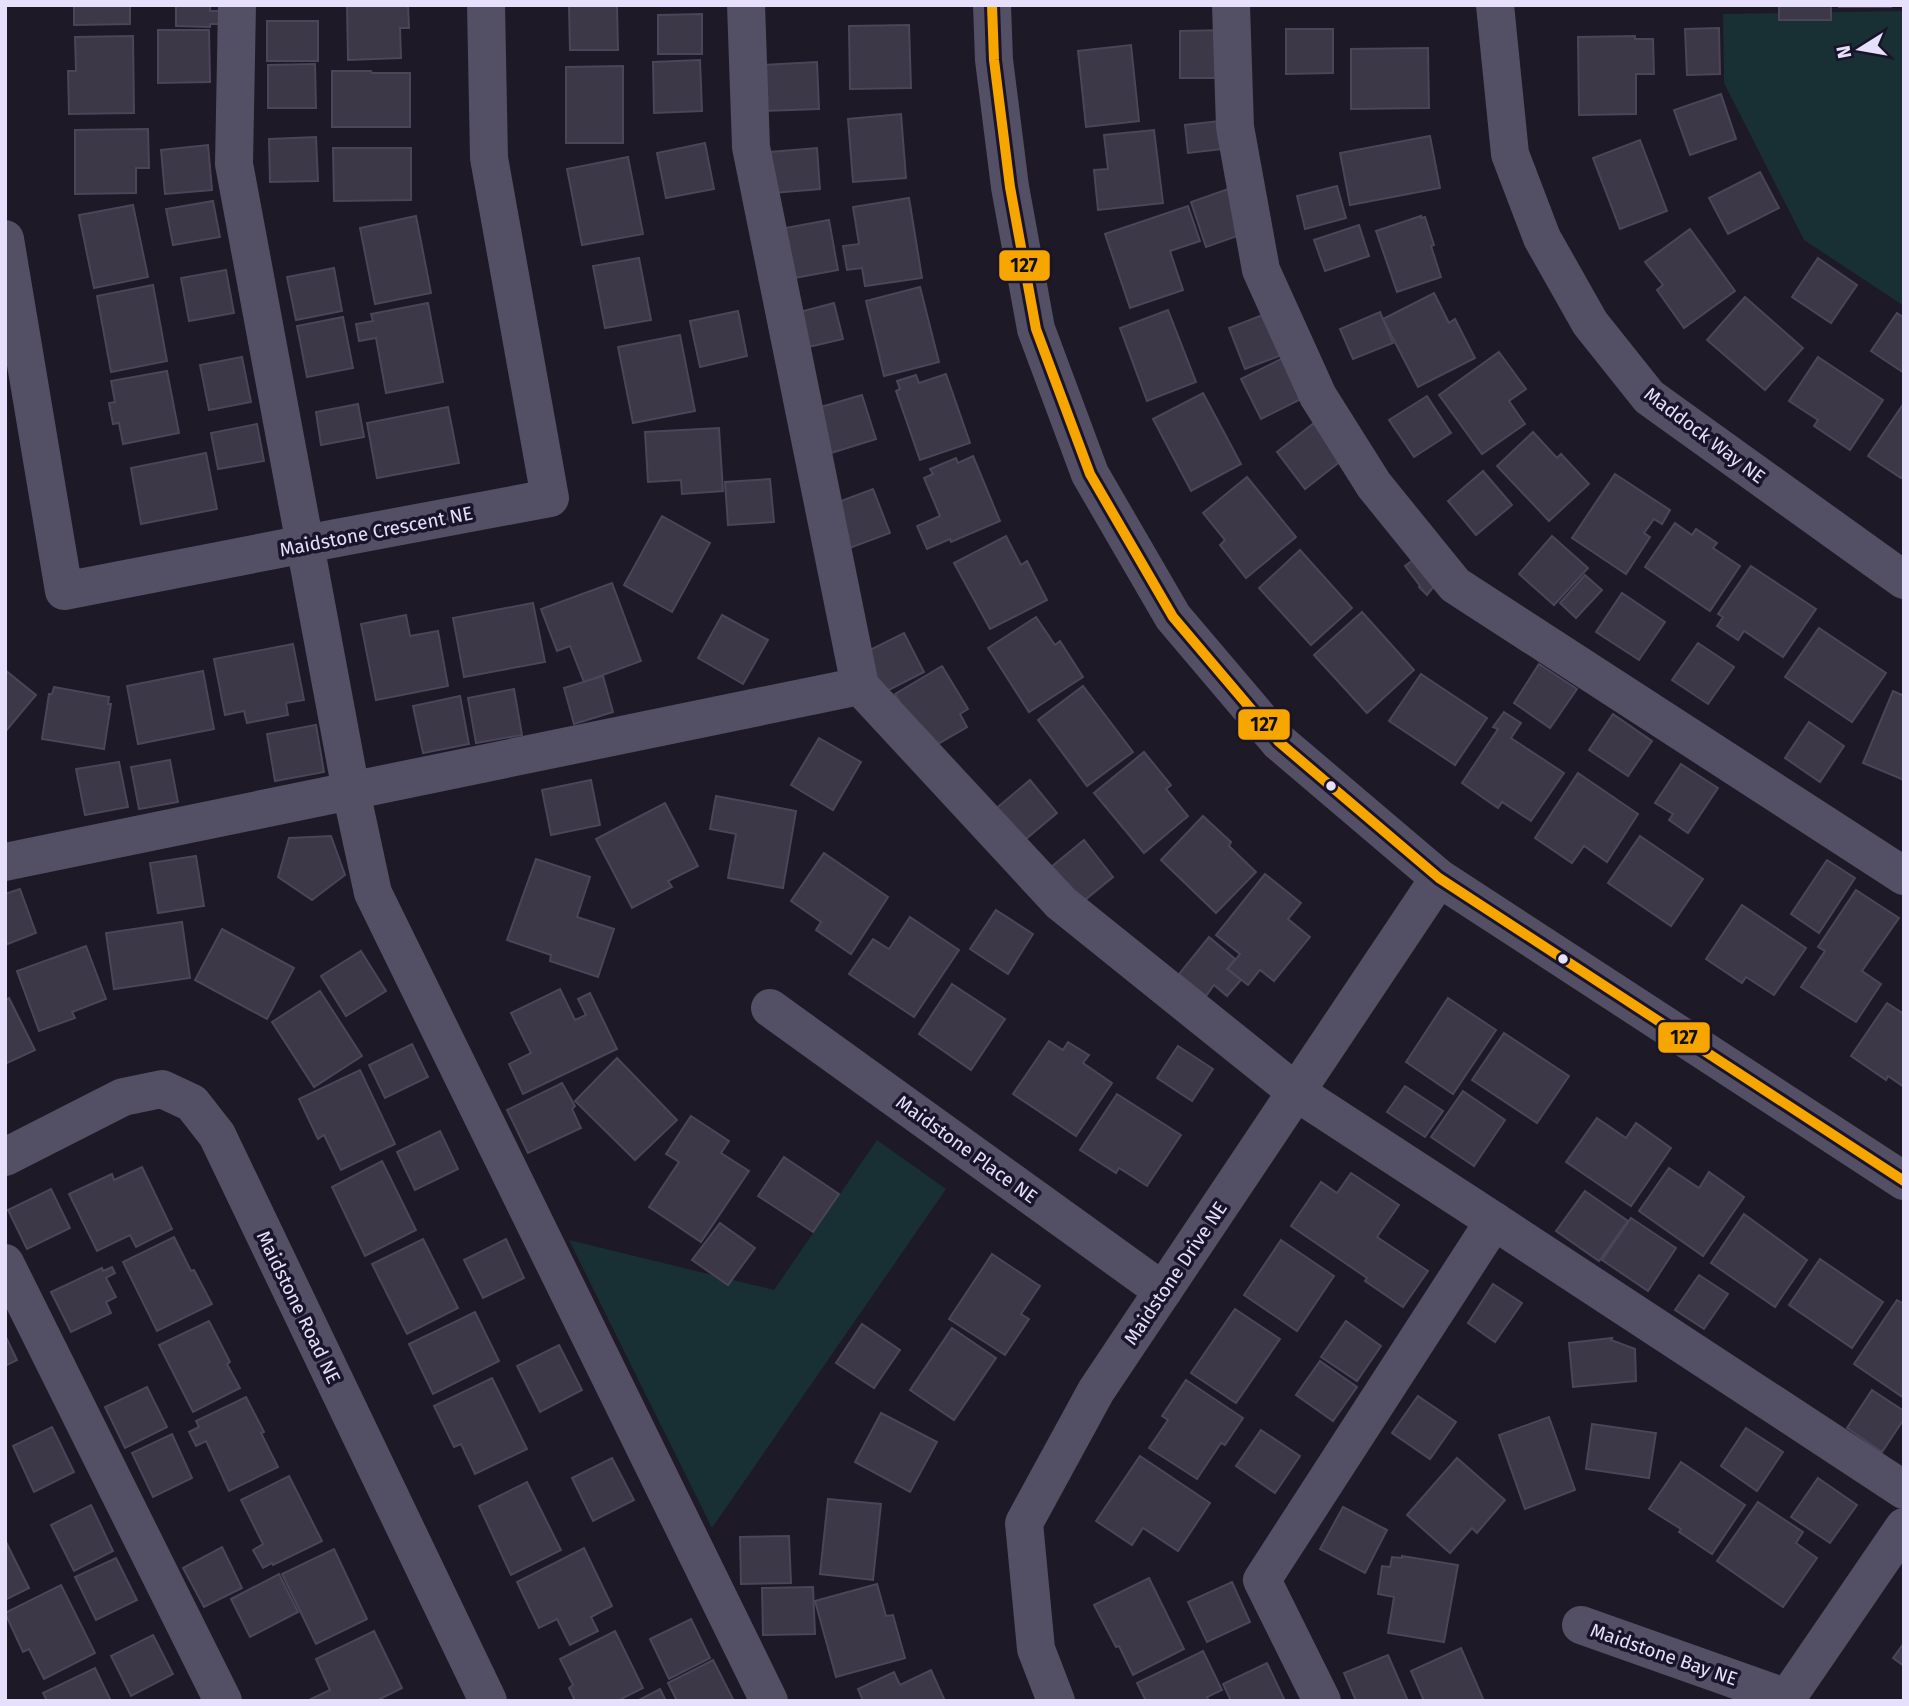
<svg xmlns="http://www.w3.org/2000/svg" width="1909" height="1706" viewBox="0 0 1909 1706" font-family="'Fira Sans',sans-serif">
	<rect width="100%" height="100%" fill="#1d1926"/>
	<g fill="#182f33">
		<polygon points="1904,11 1904,306 1804,240 1724,83 1723,14"/>
		<polygon points="877,1140 946,1189 712,1528 569,1240 774,1290"/>
	</g>
	<g fill="#3c3847" stroke="#4a4558" stroke-width="2">
		<polygon points="74,5 130,5 130,24 74,25"/>
		<polygon points="176,5 210,5 210,11 219,11 219,24 210,24 210,27 176,26"/>
		<polygon points="347,5 408,5 409,28 400,28 401,58 348,60"/>
		<polygon points="569,5 617,5 618,50 570,50"/>
		<rect x="1779" y="5" width="52" height="15"/>
		<rect x="1839" y="5" width="52" height="2"/>
		<polygon points="702,14 702,54 658,54 658,15"/>
		<rect x="267" y="21" width="51" height="40"/>
		<polygon points="909,25 911,88 850,89 849,26"/>
		<polygon points="1719,28 1720,74 1687,75 1685,29"/>
		<polygon points="1286,29 1333,29 1333,73 1286,74"/>
		<polygon points="158,30 209,30 210,82 158,83"/>
		<polygon points="1227,30 1228,78 1180,78 1180,31"/>
		<polygon points="133,36 134,113 69,114 68,71 76,71 75,37"/>
		<polygon points="1635,36 1635,39 1653,39 1654,74 1636,74 1636,114 1579,115 1578,37"/>
		<polygon points="1131,45 1139,121 1086,127 1078,51"/>
		<polygon points="1428,48 1429,108 1351,109 1351,49"/>
		<polygon points="700,60 702,111 654,113 653,62"/>
		<polygon points="817,62 819,109 762,111 760,65"/>
		<polygon points="315,64 316,108 268,108 268,65"/>
		<polygon points="623,66 623,143 566,143 566,67"/>
		<polygon points="332,71 371,71 372,73 410,73 410,127 332,127"/>
		<polygon points="1721,94 1736,139 1690,155 1674,110"/>
		<polygon points="901,114 906,178 853,182 848,119"/>
		<polygon points="1228,120 1231,148 1188,153 1185,125"/>
		<polygon points="148,129 149,168 136,168 136,193 75,194 75,130"/>
		<polygon points="1154,130 1163,203 1098,210 1094,170 1108,169 1104,135"/>
		<polygon points="1430,136 1440,188 1350,205 1340,153"/>
		<polygon points="316,137 318,181 270,182 269,139"/>
		<polygon points="1640,140 1667,211 1620,229 1593,158"/>
		<polygon points="705,143 714,189 666,198 657,153"/>
		<polygon points="208,145 212,190 165,194 161,150"/>
		<polygon points="333,148 411,148 411,200 334,201"/>
		<polygon points="817,148 820,189 773,193 770,152"/>
		<polygon points="628,157 643,234 582,245 567,169"/>
		<polygon points="1760,172 1779,208 1728,234 1709,198"/>
		<polygon points="1337,186 1346,218 1305,229 1297,196"/>
		<polygon points="1231,188 1246,233 1206,247 1191,202"/>
		<polygon points="909,198 922,278 865,286 862,268 847,270 843,246 859,244 853,207"/>
		<polygon points="213,201 220,237 173,245 166,209"/>
		<polygon points="133,205 148,277 94,288 79,215"/>
		<polygon points="1188,206 1200,241 1170,251 1183,290 1130,308 1105,234"/>
		<polygon points="416,216 431,293 375,304 360,228"/>
		<polygon points="1421,216 1421,218 1425,217 1434,245 1431,246 1441,277 1397,292 1376,231"/>
		<polygon points="829,220 838,270 789,279 780,229"/>
		<polygon points="1359,225 1369,256 1325,271 1314,240"/>
		<polygon points="1690,229 1735,291 1684,328 1657,290 1663,285 1645,262"/>
		<polygon points="639,258 651,320 605,328 593,266"/>
		<polygon points="1818,258 1857,285 1831,323 1792,297"/>
		<polygon points="334,268 342,311 296,320 287,277"/>
		<polygon points="226,270 234,313 189,321 181,278"/>
		<polygon points="153,285 167,361 111,372 97,296"/>
		<polygon points="920,287 939,362 884,376 866,301"/>
		<polygon points="1434,293 1449,323 1455,319 1475,358 1418,387 1383,319"/>
		<polygon points="1745,297 1803,348 1765,390 1707,340"/>
		<polygon points="428,303 443,382 386,393 376,338 359,341 356,324 373,321 371,314"/>
		<polygon points="834,303 843,339 804,348 796,313"/>
		<polygon points="1168,310 1196,382 1147,401 1120,328"/>
		<polygon points="738,311 747,356 700,367 690,321"/>
		<polygon points="1270,312 1287,353 1245,369 1229,328"/>
		<polygon points="1380,312 1393,343 1353,359 1340,329"/>
		<polygon points="1897,313 1904,318 1904,373 1871,351"/>
		<polygon points="343,317 353,368 307,377 297,326"/>
		<polygon points="680,335 695,411 633,423 618,347"/>
		<polygon points="1499,352 1526,389 1509,401 1525,424 1482,454 1439,395"/>
		<polygon points="242,357 251,402 209,410 200,365"/>
		<polygon points="1818,357 1883,400 1850,450 1814,426 1818,420 1789,401"/>
		<polygon points="1283,358 1303,398 1261,419 1241,379"/>
		<polygon points="167,371 179,433 123,444 119,423 113,424 109,403 115,402 111,381"/>
		<polygon points="946,374 970,443 920,460 896,391 900,389 897,381 916,375 919,383"/>
		<polygon points="1203,393 1241,464 1191,491 1153,419"/>
		<polygon points="862,395 876,439 828,454 814,409"/>
		<polygon points="1427,396 1451,433 1414,457 1389,420"/>
		<polygon points="1904,403 1904,473 1901,478 1868,456"/>
		<polygon points="358,404 364,437 321,445 316,412"/>
		<polygon points="448,407 459,463 377,478 367,423"/>
		<polygon points="1314,423 1342,460 1305,489 1277,452"/>
		<polygon points="257,424 264,461 218,469 211,433"/>
		<polygon points="719,428 723,491 682,494 681,480 648,482 645,432"/>
		<polygon points="1533,432 1557,458 1561,454 1589,484 1549,521 1497,466"/>
		<polygon points="206,453 217,509 141,524 131,468"/>
		<polygon points="973,456 1000,521 951,542 950,539 927,549 917,526 940,516 924,478 933,474 930,469 956,458 958,463"/>
		<polygon points="1483,471 1512,505 1476,535 1448,501"/>
		<polygon points="1615,474 1670,510 1662,524 1654,519 1644,533 1650,537 1626,574 1572,538"/>
		<polygon points="1247,477 1296,537 1246,578 1220,545 1225,540 1203,513"/>
		<polygon points="770,479 774,522 728,525 725,482"/>
		<polygon points="873,489 890,533 847,549 830,505"/>
		<polygon points="662,516 710,543 672,612 624,585"/>
		<polygon points="1675,523 1692,535 1696,529 1717,543 1713,548 1740,566 1710,611 1645,567"/>
		<polygon points="1006,536 1021,565 1027,561 1047,600 990,629 954,563"/>
		<polygon points="1552,536 1588,568 1554,605 1519,574"/>
		<polygon points="1300,550 1352,608 1311,645 1259,588"/>
		<polygon points="1420,555 1439,580 1427,595 1419,587 1420,586 1405,566"/>
		<polygon points="1751,566 1816,609 1783,657 1744,631 1738,640 1717,626 1723,617 1718,614"/>
		<polygon points="1585,575 1602,590 1576,618 1560,603"/>
		<polygon points="612,583 641,661 584,682 570,646 557,651 541,609"/>
		<polygon points="1622,593 1665,622 1639,660 1596,632"/>
		<polygon points="533,603 545,662 464,677 453,618"/>
		<polygon points="1362,612 1414,670 1367,713 1314,655"/>
		<polygon points="406,615 410,636 438,631 448,686 376,700 361,624"/>
		<polygon points="722,615 768,640 743,684 698,658"/>
		<polygon points="1036,617 1055,645 1060,641 1083,677 1029,712 988,648"/>
		<polygon points="1819,628 1886,673 1852,722 1785,677"/>
		<polygon points="904,633 924,672 881,694 862,654"/>
		<polygon points="1698,643 1734,667 1708,704 1672,680"/>
		<polygon points="293,644 304,700 286,703 288,715 247,723 244,711 225,715 214,659"/>
		<polygon points="1539,664 1577,689 1550,728 1514,703"/>
		<polygon points="942,666 968,709 960,714 967,727 931,748 920,737 895,694"/>
		<polygon points="5,670 36,695 5,732"/>
		<polygon points="203,671 214,729 138,744 127,686"/>
		<polygon points="1421,674 1487,718 1455,765 1389,721"/>
		<polygon points="603,676 613,712 574,724 564,688"/>
		<polygon points="1083,686 1133,752 1087,786 1038,720"/>
		<polygon points="54,687 109,697 108,704 111,704 104,749 42,739 49,694 52,694"/>
		<polygon points="514,689 522,735 476,743 468,698"/>
		<polygon points="1893,691 1904,696 1904,780 1863,763"/>
		<polygon points="460,696 469,744 423,753 413,706"/>
		<polygon points="1504,712 1521,723 1511,738 1564,773 1531,821 1502,802 1498,808 1462,783 1498,729 1493,727"/>
		<polygon points="1613,714 1652,741 1628,776 1589,750"/>
		<polygon points="1809,722 1844,746 1820,782 1785,758"/>
		<polygon points="316,725 324,772 275,781 267,734"/>
		<polygon points="819,738 861,762 833,810 791,785"/>
		<polygon points="1144,752 1171,785 1166,789 1188,816 1144,853 1094,793"/>
		<polygon points="170,760 178,802 139,809 131,767"/>
		<polygon points="119,762 128,807 85,815 76,769"/>
		<polygon points="1681,764 1718,788 1688,833 1669,820 1673,814 1655,803"/>
		<polygon points="1578,773 1638,814 1607,862 1584,846 1572,863 1535,838"/>
		<polygon points="591,780 600,825 551,835 542,790"/>
		<polygon points="1030,780 1057,813 1021,843 993,811"/>
		<polygon points="716,796 796,811 783,888 728,878 736,834 710,829"/>
		<polygon points="665,803 698,866 668,881 672,887 632,908 596,839"/>
		<polygon points="1203,816 1231,842 1229,846 1256,872 1216,913 1161,860"/>
		<polygon points="331,836 345,875 312,900 278,877 289,838"/>
		<polygon points="1640,836 1703,879 1671,926 1608,883"/>
		<polygon points="1084,840 1113,877 1080,904 1050,868"/>
		<polygon points="824,853 888,897 851,954 816,930 821,922 791,901"/>
		<polygon points="196,856 204,906 158,913 150,863"/>
		<polygon points="536,859 590,877 577,917 614,929 598,977 550,961 551,955 507,940"/>
		<polygon points="1827,860 1855,878 1819,933 1791,914"/>
		<polygon points="1265,874 1301,903 1288,919 1310,937 1274,981 1260,970 1248,985 1228,969 1240,954 1216,935"/>
		<polygon points="20,889 36,933 5,945 5,894"/>
		<polygon points="1856,890 1899,918 1862,971 1881,984 1856,1022 1801,987 1825,951 1818,947"/>
		<polygon points="1742,905 1806,948 1774,995 1746,977 1742,983 1706,959"/>
		<polygon points="996,910 1033,934 1008,974 970,949"/>
		<polygon points="910,917 959,950 914,1017 849,974 873,939 889,949"/>
		<polygon points="182,922 190,978 114,989 106,933"/>
		<polygon points="222,929 294,968 267,1019 195,980"/>
		<polygon points="1209,937 1235,959 1227,969 1241,980 1227,996 1214,985 1206,996 1179,974"/>
		<polygon points="86,946 106,999 72,1012 75,1018 39,1031 17,971"/>
		<polygon points="361,951 386,991 346,1016 321,976"/>
		<polygon points="952,984 1005,1019 971,1070 919,1034"/>
		<polygon points="560,989 575,1020 586,1015 578,999 590,993 617,1049 523,1094 509,1064 531,1053 511,1013"/>
		<polygon points="320,991 362,1056 314,1087 272,1022"/>
		<polygon points="9,998 35,1050 5,1064 5,1000"/>
		<polygon points="1448,998 1496,1030 1453,1094 1406,1062"/>
		<polygon points="1887,1003 1904,1014 1904,1087 1888,1076 1886,1080 1851,1056"/>
		<polygon points="1504,1033 1569,1076 1537,1123 1472,1080"/>
		<polygon points="1049,1041 1063,1050 1068,1042 1089,1055 1083,1063 1112,1083 1076,1136 1013,1094"/>
		<polygon points="412,1044 428,1077 385,1098 369,1065"/>
		<polygon points="1178,1046 1213,1069 1192,1101 1157,1078"/>
		<polygon points="617,1058 677,1120 635,1160 575,1101"/>
		<polygon points="360,1070 395,1144 341,1170 324,1135 318,1139 299,1099"/>
		<polygon points="562,1083 575,1106 572,1109 581,1128 528,1153 507,1110"/>
		<polygon points="1405,1086 1443,1111 1425,1137 1387,1112"/>
		<polygon points="1463,1091 1505,1120 1474,1166 1431,1137"/>
		<polygon points="1117,1094 1181,1135 1147,1186 1119,1168 1116,1173 1080,1150"/>
		<polygon points="691,1116 729,1141 721,1153 749,1171 701,1242 649,1207 679,1162 666,1154"/>
		<polygon points="1597,1118 1626,1138 1636,1123 1671,1148 1631,1206 1566,1162"/>
		<polygon points="440,1131 458,1169 415,1190 397,1152"/>
		<polygon points="784,1157 839,1194 813,1232 758,1196"/>
		<polygon points="382,1161 416,1230 365,1256 332,1187"/>
		<polygon points="142,1167 172,1229 136,1247 130,1235 97,1251 69,1194 112,1174 114,1180"/>
		<polygon points="1669,1168 1699,1188 1709,1172 1744,1197 1703,1256 1639,1211"/>
		<polygon points="1351,1173 1399,1205 1377,1237 1428,1271 1403,1307 1365,1281 1367,1278 1291,1226 1321,1182 1337,1193"/>
		<polygon points="51,1189 70,1228 27,1249 8,1210"/>
		<polygon points="1585,1191 1628,1221 1599,1261 1556,1231"/>
		<polygon points="1744,1214 1807,1260 1775,1307 1711,1263"/>
		<polygon points="1631,1218 1676,1248 1648,1291 1602,1260"/>
		<polygon points="720,1223 755,1248 728,1285 692,1260"/>
		<polygon points="174,1237 191,1271 194,1270 212,1304 157,1331 123,1262"/>
		<polygon points="423,1239 458,1308 407,1334 372,1264"/>
		<polygon points="506,1239 524,1278 483,1298 464,1260"/>
		<polygon points="1281,1240 1334,1276 1297,1331 1244,1295"/>
		<polygon points="992,1254 1040,1286 1021,1314 1029,1319 1005,1355 949,1319"/>
		<polygon points="1820,1259 1883,1302 1852,1348 1789,1305"/>
		<polygon points="112,1267 115,1273 106,1278 116,1297 106,1302 111,1313 71,1332 51,1292 102,1268 103,1271"/>
		<polygon points="1699,1275 1728,1294 1704,1329 1675,1310"/>
		<polygon points="1493,1284 1522,1303 1495,1342 1468,1323"/>
		<polygon points="1897,1300 1904,1304 1904,1398 1854,1364"/>
		<polygon points="1235,1309 1280,1339 1236,1403 1191,1373"/>
		<polygon points="475,1312 499,1361 433,1394 409,1344"/>
		<polygon points="209,1321 230,1362 227,1364 240,1388 193,1412 159,1345"/>
		<polygon points="1346,1321 1381,1346 1357,1381 1321,1357"/>
		<polygon points="862,1324 900,1350 874,1388 836,1363"/>
		<polygon points="952,1328 996,1358 954,1420 910,1390"/>
		<polygon points="5,1335 17,1360 5,1366"/>
		<polygon points="1612,1338 1611,1340 1635,1349 1636,1381 1573,1387 1569,1343"/>
		<polygon points="559,1345 582,1390 540,1412 517,1366"/>
		<polygon points="1320,1361 1357,1387 1333,1421 1296,1395"/>
		<polygon points="492,1378 527,1449 475,1474 461,1444 454,1447 434,1406"/>
		<polygon points="1186,1380 1243,1418 1225,1445 1221,1443 1197,1479 1149,1448 1168,1420 1162,1416"/>
		<polygon points="147,1387 167,1427 125,1448 105,1407"/>
		<polygon points="1872,1390 1904,1411 1904,1419 1882,1452 1847,1428"/>
		<polygon points="1418,1396 1456,1422 1430,1459 1392,1433"/>
		<polygon points="246,1397 264,1432 261,1433 278,1467 229,1491 206,1441 196,1446 189,1432 199,1427 196,1421"/>
		<polygon points="881,1413 937,1442 910,1492 855,1462"/>
		<polygon points="1549,1417 1575,1490 1525,1509 1499,1435"/>
		<polygon points="1592,1424 1656,1433 1649,1478 1586,1469"/>
		<polygon points="52,1427 74,1472 34,1492 13,1446"/>
		<polygon points="1746,1428 1783,1452 1757,1491 1721,1466"/>
		<polygon points="1261,1430 1300,1456 1275,1493 1236,1466"/>
		<polygon points="172,1434 192,1478 153,1497 132,1453"/>
		<polygon points="1140,1456 1210,1503 1178,1551 1143,1528 1132,1545 1096,1521"/>
		<polygon points="612,1458 634,1500 593,1521 572,1478"/>
		<polygon points="1457,1458 1505,1500 1477,1533 1472,1528 1450,1553 1407,1515"/>
		<polygon points="1681,1462 1745,1505 1712,1554 1679,1532 1681,1529 1649,1509"/>
		<polygon points="289,1476 322,1541 273,1565 272,1563 263,1568 253,1550 263,1544 241,1500"/>
		<polygon points="1818,1478 1857,1505 1830,1543 1791,1517"/>
		<polygon points="527,1482 561,1550 511,1575 479,1506"/>
		<polygon points="828,1499 881,1504 873,1580 820,1574"/>
		<polygon points="1758,1502 1803,1532 1796,1543 1817,1558 1783,1607 1717,1561"/>
		<polygon points="91,1505 113,1551 74,1571 51,1525"/>
		<polygon points="1343,1507 1387,1530 1365,1573 1320,1549"/>
		<polygon points="789,1536 791,1583 741,1584 740,1537"/>
		<polygon points="5,1540 29,1588 5,1600"/>
		<polygon points="222,1547 242,1588 204,1607 183,1568"/>
		<polygon points="584,1548 612,1606 591,1617 598,1631 570,1645 557,1619 539,1628 517,1582"/>
		<polygon points="334,1549 367,1619 316,1644 282,1574"/>
		<polygon points="1402,1556 1458,1565 1444,1642 1388,1633 1394,1597 1378,1594 1382,1566 1390,1567 1392,1557 1402,1558"/>
		<polygon points="116,1558 137,1600 96,1620 75,1577"/>
		<polygon points="279,1574 298,1612 250,1637 231,1599"/>
		<polygon points="1149,1578 1184,1649 1133,1675 1119,1646 1116,1647 1094,1605"/>
		<polygon points="1232,1582 1250,1622 1207,1642 1188,1602"/>
		<polygon points="877,1584 886,1616 893,1615 905,1658 836,1677 815,1601"/>
		<polygon points="61,1585 95,1653 44,1679 29,1649 23,1652 5,1613"/>
		<polygon points="813,1587 815,1634 763,1635 762,1588"/>
		<polygon points="691,1619 710,1658 669,1679 650,1639"/>
		<polygon points="374,1631 402,1688 376,1701 307,1701 330,1690 316,1659"/>
		<polygon points="615,1631 643,1688 617,1701 575,1701 569,1688 573,1685 560,1659"/>
		<polygon points="153,1635 173,1674 131,1696 111,1656"/>
		<polygon points="1904,1643 1904,1666 1893,1658"/>
		<polygon points="1461,1648 1484,1701 1424,1701 1411,1671"/>
		<polygon points="1203,1651 1222,1690 1207,1697 1209,1701 1146,1701 1137,1683"/>
		<polygon points="1388,1655 1408,1701 1356,1701 1344,1673"/>
		<polygon points="713,1660 734,1701 677,1701 668,1683"/>
		<polygon points="1267,1663 1285,1701 1231,1701 1223,1684"/>
		<polygon points="95,1668 111,1701 47,1701 43,1693"/>
		<polygon points="931,1670 945,1701 863,1701 858,1689 894,1672 900,1685"/>
		<polygon points="660,1689 666,1701 637,1701"/>
	</g>
	<g fill="none" stroke-linecap="round" stroke-linejoin="round">
		<g stroke="#534f65" stroke-width="38">
			<polyline points="237,5 234,164 351,791 373,893 769,1701"/>
			<polyline points="746,5 751,147 860,686 1061,903 1296,1092 1494,1221"/>
			<polyline points="992,5 994,60 1010,187 1036,329 1090,474 1173,617 1279,742 1439,878 1904,1181"/>
			<polyline points="1231,5 1235,127 1261,270 1318,396 1374,485 1455,585 1904,876"/>
			<polyline points="1495,5 1510,154 1542,238 1590,323 1649,397 1904,580"/>
			<polyline points="5,239 64,591 305,544 550,498 489,158 486,5"/>
			<polyline points="5,862 860,686"/>
			<polyline points="770,1008 1163,1291"/>
			<polyline points="5,1157 123,1097 162,1089 192,1103 217,1135 488,1701"/>
			<polyline points="5,1263 223,1701"/>
			<polyline points="1581,1625 1787,1698 1790,1701"/>
			<polyline points="1787,1698 1904,1527"/>
			<polyline points="1056,1701 1036,1649 1024,1523 1096,1391 1439,878"/>
			<polyline points="1322,1701 1262,1580 1494,1221 1904,1490"/>
		</g>
		<defs>
			<polyline id="bus-1" points="992,5 994,60 1010,187 1036,329 1090,474 1173,617 1279,742 1439,878 1904,1181"/>
		</defs>
		<use href="#bus-1" stroke="#1a142b" stroke-width="16"/>
		<use href="#bus-1" stroke="#f7a600" stroke-width="10"/>
	</g>
	<g fill="#e6e0fd" stroke="#1a142b" stroke-width="2.5">
		<circle cx="1331" cy="786" r="6"/>
		<circle cx="1563" cy="959" r="6"/>
	</g>
	<g text-anchor="middle" stroke-width="7" stroke-linejoin="round" paint-order="stroke">
		<g font-size="19" fill="#e6e0fd" stroke="#1a142b">
			<text transform="translate(1705 435) rotate(37)" y="7">Maddock Way NE</text>
			<text transform="translate(376 531) rotate(-11)" y="7">Maidstone Crescent NE</text>
			<text transform="translate(967 1149) rotate(36)" y="7">Maidstone Place NE</text>
			<text transform="translate(1175 1273) rotate(-56)" y="7">Maidstone Drive NE</text>
			<text transform="translate(299 1307) rotate(64)" y="7">Maidstone Road NE</text>
			<text transform="translate(1664 1654) rotate(19)" y="7">Maidstone Bay NE</text>
		</g>
	</g>
	<g stroke="#1a142b" stroke-width="2.5">
		<rect x="998" y="249" width="53" height="33" rx="7" fill="#f7a600"/>
		<rect x="1237" y="708" width="54" height="33" rx="7" fill="#f7a600"/>
		<rect x="1657" y="1021" width="54" height="33" rx="7" fill="#f7a600"/>
	</g>
	<g font-size="19" text-anchor="middle" font-weight="bold" fill="#111">
		<text x="1024" y="272">127</text>
		<text x="1264" y="731">127</text>
		<text x="1684" y="1044">127</text>
	</g>
	<rect width="1909" height="1706" fill="none" stroke="#e6e0fd" stroke-width="14"/>
	<g transform="translate(1860 49) rotate(259)" stroke="#1a142b" stroke-width="5" paint-order="stroke">
	<path d="M0-5L12 26L0 18L-12 26Z" fill="#e6e0fd"/>
	<text y="-10" font-size="19" font-weight="bold" text-anchor="middle" fill="#e6e0fd">N</text>
	</g>
</svg>
